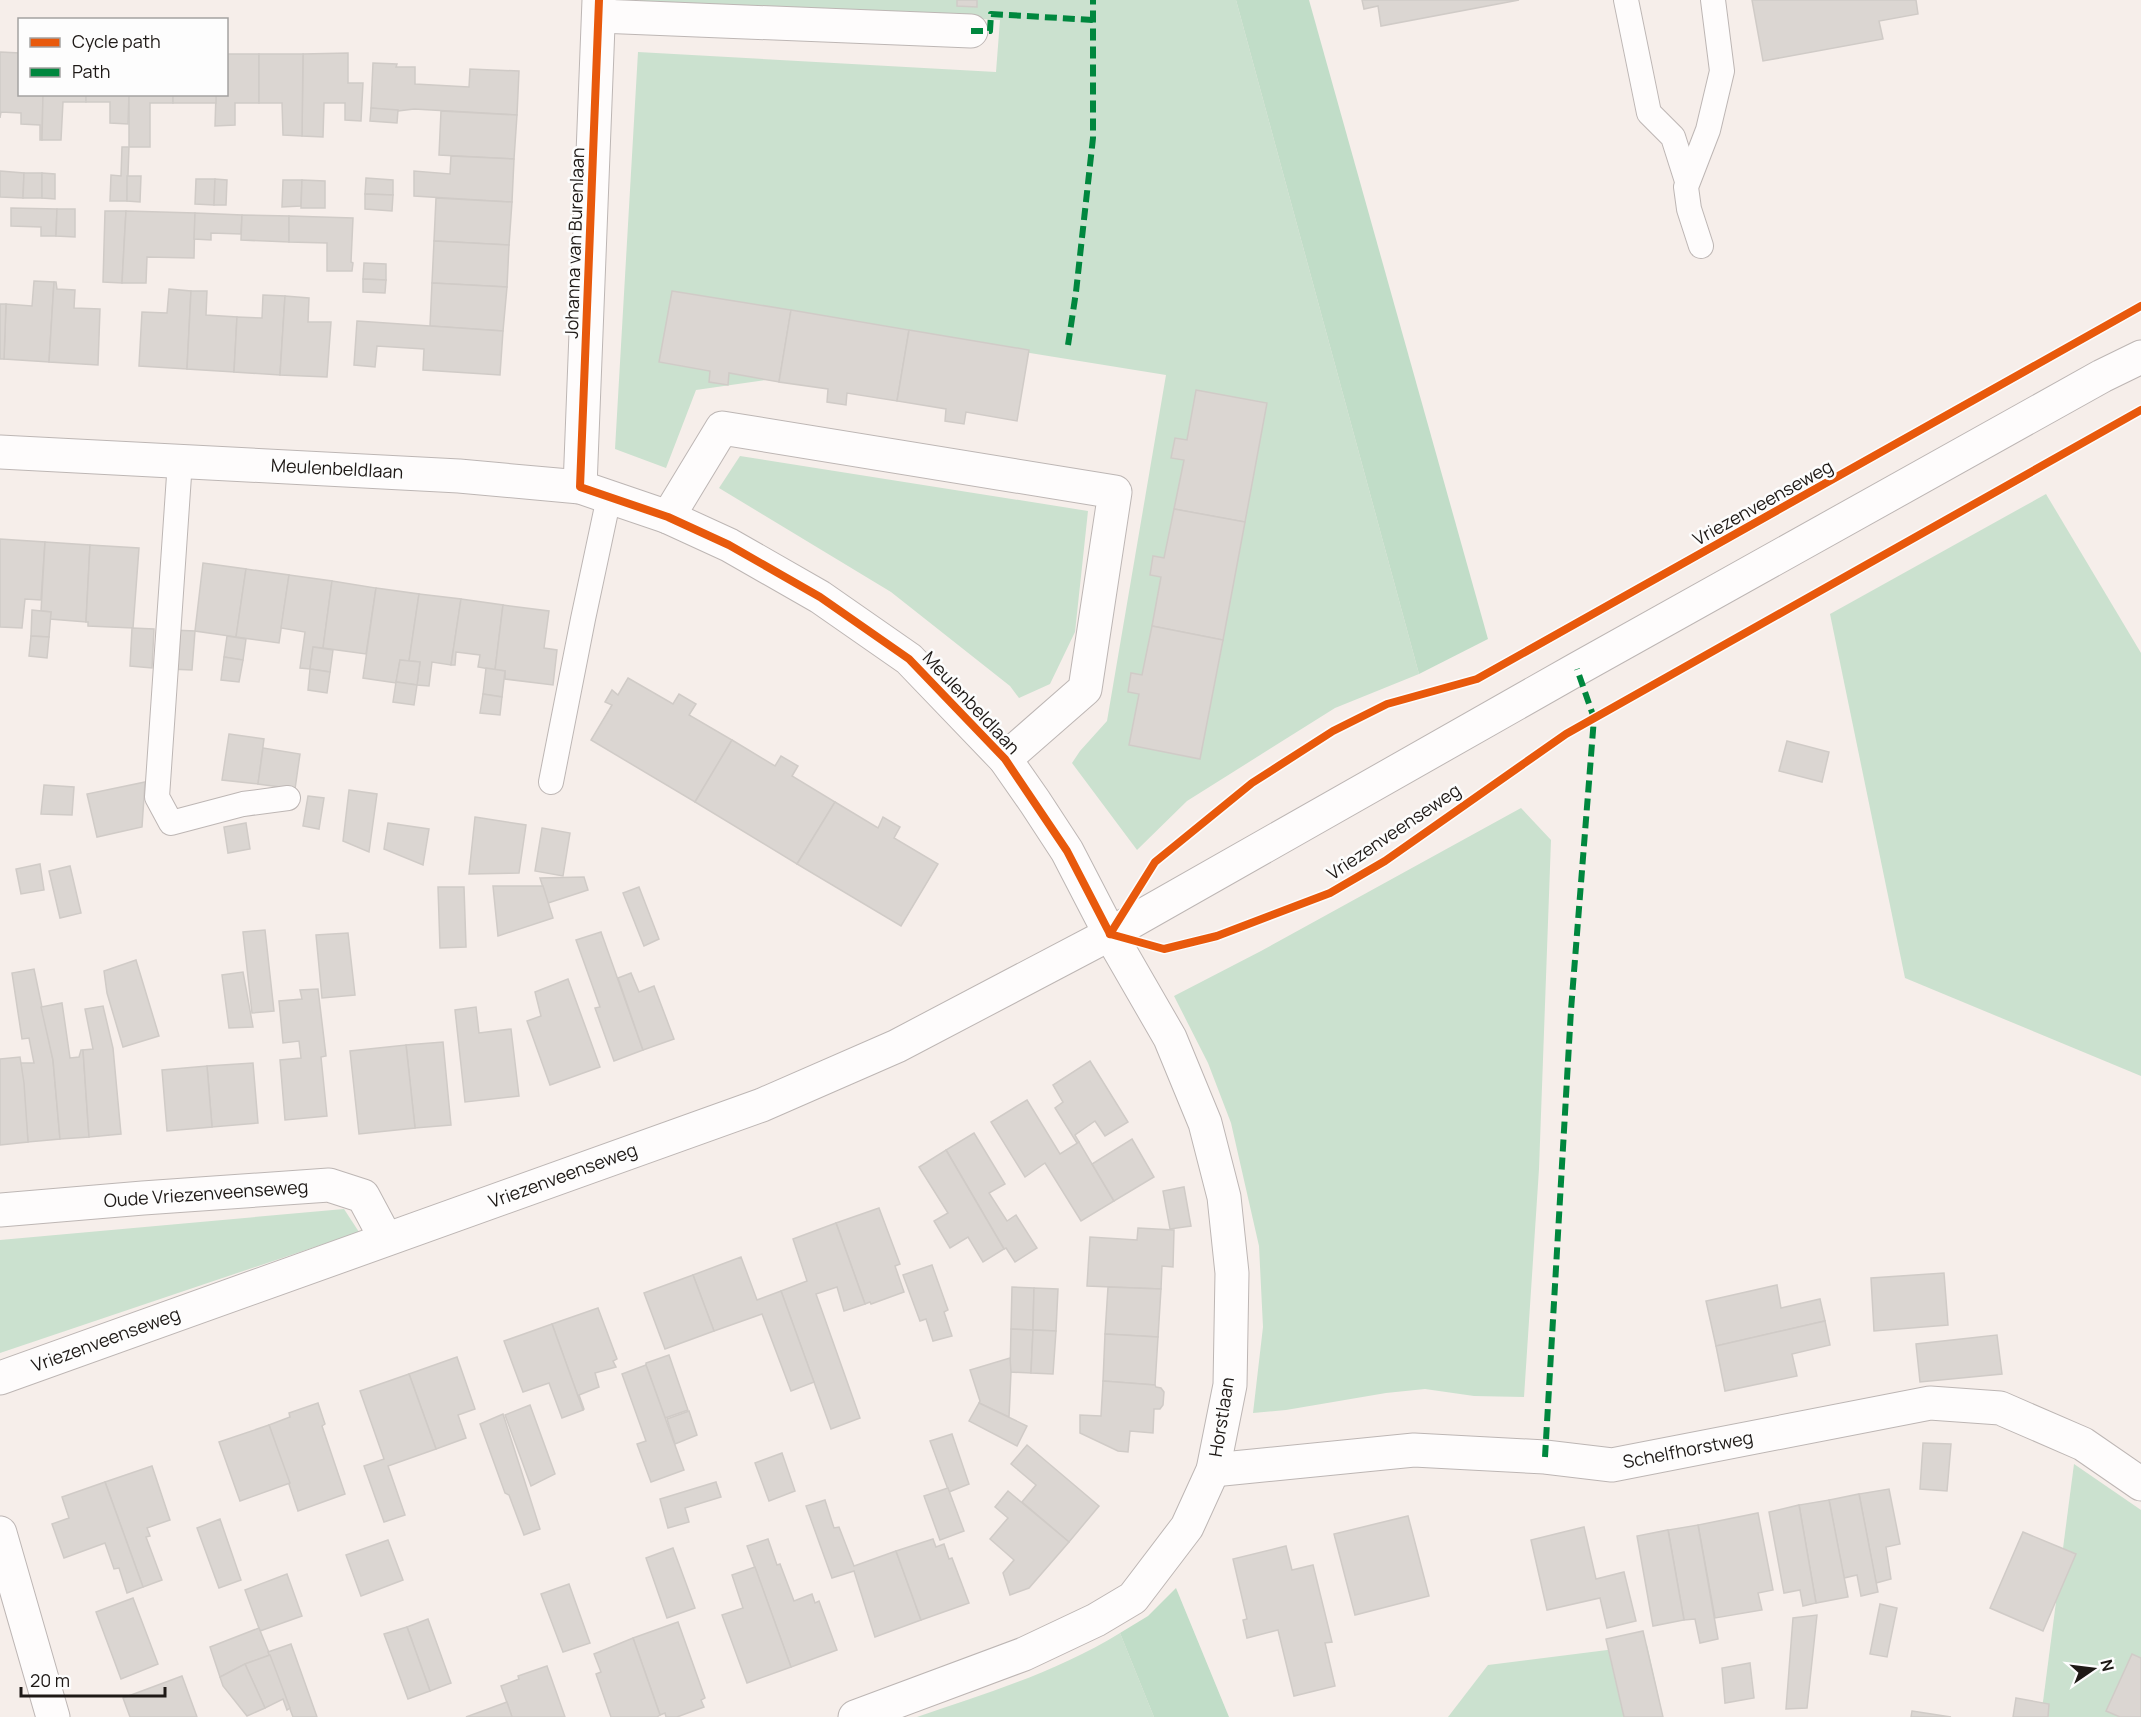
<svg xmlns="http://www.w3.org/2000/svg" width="2141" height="1717" viewBox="0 0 2141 1717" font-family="Manrope,sans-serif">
	<rect width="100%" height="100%" fill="#f6eeea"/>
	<g fill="#cbe1cf">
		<polygon points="640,0 1236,0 1419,674 1335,708 1187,801 1137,850 1072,763 1080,751 1107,721 1166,375 993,347 696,390 666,468 615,449 638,52 996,72 1000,20 640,2"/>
		<polygon points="740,456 1088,511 1075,632 1050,684 1019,698 1010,686 891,592 719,488"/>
		<polygon points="2046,494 2141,653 2141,1076 1905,978 1830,614"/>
		<polygon points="1521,808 1551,840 1539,1169 1524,1397 1474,1396 1425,1389 1386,1393 1286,1410 1253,1413 1263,1327 1259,1246 1231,1123 1208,1063 1174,996 1261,951"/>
		<polygon points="344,1209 359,1232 0,1353 0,1240"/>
		<polygon points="2074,1464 2141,1510 2141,1717 2041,1717"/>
		<path d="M1120 1633 1154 1717H917C987 1693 1057 1672 1120 1633Z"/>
		<polygon points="1647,1645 1663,1717 1448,1717 1488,1665"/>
	</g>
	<g fill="#c1ddc8">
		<polygon points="1236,0 1309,0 1488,639 1419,674"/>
		<polygon points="1176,1588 1229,1717 1154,1717 1120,1633 1148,1616"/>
	</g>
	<g fill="#dbd6d2" stroke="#d0cbc7" stroke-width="1.5">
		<polygon points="957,0 977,0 977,7 957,6"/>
		<polygon points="1362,0 1519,0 1381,26 1378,6 1364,9"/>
		<polygon points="1752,0 1916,0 1918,14 1879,21 1883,39 1763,61"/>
		<polygon points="0,52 20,53 20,94 43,94 42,140 40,140 40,125 21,124 21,113 1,112 0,118"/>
		<polygon points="348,53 348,83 363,83 361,121 345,120 345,103 324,103 323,137 302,136 303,54"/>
		<polygon points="226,54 259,54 259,103 235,103 235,125 215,126 216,94 226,94"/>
		<polygon points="259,54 303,54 302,136 283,135 282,103 259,103"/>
		<polygon points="373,63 397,64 396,67 415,67 415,84 469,87 470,69 519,71 517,115 414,109 398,111 371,108"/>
		<polygon points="43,94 86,94 86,102 63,102 61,140 42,140"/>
		<polygon points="86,94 129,94 128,124 110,123 110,102 86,102"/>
		<polygon points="129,94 173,94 173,103 150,103 150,147 129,147"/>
		<rect x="173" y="94" width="43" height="9"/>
		<polygon points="371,108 398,110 397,123 370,121"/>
		<polygon points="441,111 517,115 514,159 439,155"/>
		<polygon points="122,147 129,147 127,201 110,201 111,175 121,176"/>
		<polygon points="451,156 514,159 512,202 414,196 414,171 450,174"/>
		<polygon points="0,171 24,173 23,198 0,197"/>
		<polygon points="24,173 42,173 42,198 23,198"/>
		<polygon points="42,173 55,174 55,199 42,198"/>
		<polygon points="127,176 141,176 140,202 127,201"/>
		<polygon points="366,178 393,180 393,195 365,194"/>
		<polygon points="196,179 215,179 214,205 195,204"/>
		<polygon points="215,179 227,180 226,205 214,205"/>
		<polygon points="283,180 302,180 301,206 282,207"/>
		<polygon points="302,180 325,181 325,208 301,208"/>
		<polygon points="365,194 393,195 392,211 365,209"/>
		<polygon points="436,198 512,202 509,245 434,241"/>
		<polygon points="11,208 57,209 56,236 41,236 41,227 11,226"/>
		<polygon points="57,209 75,209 75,237 56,236"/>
		<polygon points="105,211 126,211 122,283 103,282"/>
		<polygon points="126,211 195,213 194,258 147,257 146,283 122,283"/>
		<polygon points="195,213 242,215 241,234 211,233 211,240 194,239"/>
		<polygon points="242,215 289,216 289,242 241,240"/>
		<polygon points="289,216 353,218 351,262 353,263 352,271 327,271 327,243 289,242"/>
		<polygon points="434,241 509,245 507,287 432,283"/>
		<polygon points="364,263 386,264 386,280 363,279"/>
		<polygon points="363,279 386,280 385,293 363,292"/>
		<polygon points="34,281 54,282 49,362 4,359 6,304 32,306"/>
		<polygon points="54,282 56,282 57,289 75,290 74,308 100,309 98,365 49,362"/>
		<polygon points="432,283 507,287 503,331 430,326"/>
		<polygon points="169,289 191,291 187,369 139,366 142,312 167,313"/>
		<polygon points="191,291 207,291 206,315 237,317 234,372 187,369"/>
		<polygon points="672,291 791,310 779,382 729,373 728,385 709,382 710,371 659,362"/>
		<polygon points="263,295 285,296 280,375 234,372 237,317 262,318"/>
		<polygon points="285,296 309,298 308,322 331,322 327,377 280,375"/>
		<polygon points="0,304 6,304 4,359 0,359"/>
		<polygon points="791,310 909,330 897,401 847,393 846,405 827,402 828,389 779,382"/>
		<polygon points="357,321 503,331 500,375 423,370 424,349 377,346 375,367 354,365"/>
		<polygon points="909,330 1029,350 1017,421 966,412 964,424 945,421 946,409 897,401"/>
		<polygon points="1196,390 1267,403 1245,522 1174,509 1184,460 1171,458 1175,438 1187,440"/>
		<polygon points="1174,509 1245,522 1223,640 1152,626 1161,577 1150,575 1153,556 1164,558"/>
		<polygon points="0,539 45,542 41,600 25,599 22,628 0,627"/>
		<polygon points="45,542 90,545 86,622 50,619 51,612 41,611"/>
		<polygon points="90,545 139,548 133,628 88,626 88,622 86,622"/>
		<polygon points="203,563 246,569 236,637 195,631"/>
		<polygon points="246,569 289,575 279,643 236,637"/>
		<polygon points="289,575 332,581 323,648 313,647 310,669 300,668 305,632 281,628"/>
		<polygon points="332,581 376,588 366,654 323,648"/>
		<polygon points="376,588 419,594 409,661 400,660 396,683 363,678"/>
		<polygon points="419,594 461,599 451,665 432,662 429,686 417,685 420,662 409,661"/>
		<polygon points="461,599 503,605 495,670 478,667 480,655 456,652 455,665 451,665"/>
		<polygon points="503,605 549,611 544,648 557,650 553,685 505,679 505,671 495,670"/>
		<polygon points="32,610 51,612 49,637 31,636"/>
		<polygon points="1152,626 1223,640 1200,759 1129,745 1139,694 1128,692 1131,673 1142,675"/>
		<polygon points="132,628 154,629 152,668 130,666"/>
		<polygon points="171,630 195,631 192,670 169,669"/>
		<polygon points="31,636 49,637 47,658 29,656"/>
		<polygon points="227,636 246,639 243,660 224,657"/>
		<polygon points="313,647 333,650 330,672 310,669"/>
		<polygon points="224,657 243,660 239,682 221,680"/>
		<polygon points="400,660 420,662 417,685 396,682"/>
		<polygon points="486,668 505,671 502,697 483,694"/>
		<polygon points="310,669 330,672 327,693 308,690"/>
		<polygon points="628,678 673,704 679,694 696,704 689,715 732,740 695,802 591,740 612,705 605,702 612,690 618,695"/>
		<polygon points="396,682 417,685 414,705 393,702"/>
		<polygon points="483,694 502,697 500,715 480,713"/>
		<polygon points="229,734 264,739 258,784 222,780"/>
		<polygon points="732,740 775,766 781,756 798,766 792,776 835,802 797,864 695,802"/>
		<polygon points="1787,741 1829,752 1822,782 1779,771"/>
		<polygon points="263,748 300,754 295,789 258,784"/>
		<polygon points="145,782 142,827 97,837 87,794"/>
		<polygon points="44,785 74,787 72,815 41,814"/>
		<polygon points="349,790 377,794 369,852 343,841"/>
		<polygon points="308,796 324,798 319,829 303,826"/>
		<polygon points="835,802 878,828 883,817 900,827 894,838 938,864 901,926 797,864"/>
		<polygon points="475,817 526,825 519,873 469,874"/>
		<polygon points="246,823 250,849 228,853 224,827"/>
		<polygon points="388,823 429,829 423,865 384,849"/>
		<polygon points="542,828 570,833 563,876 535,871"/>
		<polygon points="40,864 44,890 21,894 16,869"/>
		<polygon points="70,866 81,913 60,918 49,871"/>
		<polygon points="584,877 588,890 548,903 540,878"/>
		<polygon points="493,886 543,886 553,918 498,936"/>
		<polygon points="438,887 464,887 466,947 440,948"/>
		<polygon points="639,887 659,939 644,946 623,893"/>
		<polygon points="265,930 274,1011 252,1013 243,932"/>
		<polygon points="601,932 643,1050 614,1061 595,1008 600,1007 576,940"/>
		<polygon points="348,933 355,995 322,998 316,935"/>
		<polygon points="136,960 159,1036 123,1047 107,993 104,971"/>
		<polygon points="34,969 53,1060 60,1139 28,1142 21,1063 34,1063 29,1038 22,1039 12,973"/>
		<polygon points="243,972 253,1027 229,1028 222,975"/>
		<polygon points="631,973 639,992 654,986 674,1039 643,1050 618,978"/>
		<polygon points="568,979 600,1067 550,1085 527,1021 541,1016 535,992"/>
		<polygon points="318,989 326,1056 321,1057 327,1116 285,1120 280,1060 301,1058 299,1041 283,1043 279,1001 302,999 300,990"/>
		<polygon points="62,1003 70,1058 79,1057 81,1050 83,1050 89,1137 60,1139 53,1060 41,1007"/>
		<polygon points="103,1006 113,1048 121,1134 89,1137 83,1050 93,1049 85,1009"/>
		<polygon points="476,1007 479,1033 511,1029 519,1096 465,1102 455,1010"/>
		<polygon points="443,1042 451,1125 415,1128 406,1045"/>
		<polygon points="406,1045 415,1128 359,1134 350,1051"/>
		<polygon points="20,1057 24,1083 28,1142 0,1145 0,1059"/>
		<polygon points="1090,1061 1128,1122 1105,1136 1095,1121 1075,1135 1079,1142 1077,1143 1055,1108 1063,1102 1053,1085"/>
		<polygon points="253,1063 258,1123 212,1127 207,1066"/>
		<polygon points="207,1066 212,1127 167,1131 162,1070"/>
		<polygon points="1027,1100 1060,1154 1079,1142 1114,1201 1081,1221 1045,1163 1025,1177 991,1122"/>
		<polygon points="974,1133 1005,1184 989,1193 1007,1221 1016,1215 1037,1248 1015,1262 1006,1248 1004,1249 946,1150"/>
		<polygon points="1132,1139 1154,1177 1114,1201 1092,1164"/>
		<polygon points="946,1150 1004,1249 983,1262 968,1237 950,1248 934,1221 948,1213 919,1167"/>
		<polygon points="1184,1187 1191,1226 1170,1229 1163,1191"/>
		<polygon points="879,1208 900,1264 895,1266 904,1292 871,1304 870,1302 865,1304 836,1223"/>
		<polygon points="836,1223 865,1304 844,1311 837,1287 816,1294 860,1418 831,1429 781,1291 807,1281 793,1239"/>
		<polygon points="1138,1228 1174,1230 1173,1267 1162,1266 1161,1289 1087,1286 1090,1237 1137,1240"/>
		<polygon points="741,1257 757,1300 781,1291 814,1382 791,1391 762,1314 714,1331 693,1275"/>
		<polygon points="932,1265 948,1310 944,1312 952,1336 933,1341 926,1319 920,1321 903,1275"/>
		<polygon points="1944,1273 1948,1325 1874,1331 1871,1278"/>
		<polygon points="693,1275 714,1331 665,1349 644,1293"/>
		<polygon points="1777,1285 1781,1308 1820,1299 1825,1321 1716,1346 1706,1301"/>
		<polygon points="1012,1287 1034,1288 1033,1330 1011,1329"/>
		<polygon points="1108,1287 1161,1289 1158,1337 1105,1334"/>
		<polygon points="1034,1288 1058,1289 1056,1331 1033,1330"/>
		<polygon points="598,1308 617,1359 613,1361 616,1367 595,1373 599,1387 579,1395 584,1409 583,1410 552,1324"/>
		<polygon points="1825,1321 1830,1345 1792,1354 1797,1376 1725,1391 1716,1346"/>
		<polygon points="552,1324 583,1410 562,1418 549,1383 523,1392 504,1341"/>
		<polygon points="1011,1329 1033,1330 1031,1373 1010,1372"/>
		<polygon points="1033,1330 1056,1331 1053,1374 1031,1373"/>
		<polygon points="1105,1334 1158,1337 1155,1385 1103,1381"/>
		<polygon points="1997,1335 2002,1374 1920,1382 1916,1344"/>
		<polygon points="669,1355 688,1410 665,1418 646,1365 646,1363"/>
		<polygon points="457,1357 475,1409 458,1415 466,1438 436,1449 409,1374"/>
		<polygon points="1010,1358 1011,1372 1009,1417 979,1403 980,1401 970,1370"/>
		<polygon points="646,1365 684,1470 651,1482 637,1444 646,1441 622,1374"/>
		<polygon points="409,1374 436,1449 388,1466 405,1515 384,1522 364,1466 384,1459 360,1391"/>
		<polygon points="1103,1381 1155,1385 1156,1387 1161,1388 1164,1392 1163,1405 1160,1409 1154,1409 1153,1433 1130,1431 1128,1452 1118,1451 1080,1433 1080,1415 1101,1416"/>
		<polygon points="318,1403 325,1424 322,1426 345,1494 298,1511 269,1425 290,1417 289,1413"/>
		<polygon points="979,1403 1027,1426 1017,1446 969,1421"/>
		<polygon points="530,1405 555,1474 531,1486 505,1415"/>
		<polygon points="689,1411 697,1435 675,1444 667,1419"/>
		<polygon points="503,1414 540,1529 524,1535 509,1495 505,1493 501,1482 480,1424"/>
		<polygon points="269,1425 290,1483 240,1501 219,1442"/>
		<polygon points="952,1434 969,1484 949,1492 930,1441"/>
		<polygon points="1923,1443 1951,1444 1947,1491 1920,1489"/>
		<polygon points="1027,1445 1099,1506 1069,1542 1022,1502 1036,1485 1011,1464"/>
		<polygon points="782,1453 795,1491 769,1501 755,1463"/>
		<polygon points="152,1466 170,1520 147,1528 150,1536 146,1537 162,1580 143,1587 105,1482"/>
		<polygon points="105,1482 143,1587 127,1593 119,1568 114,1569 105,1543 64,1558 52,1524 69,1518 62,1497"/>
		<polygon points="716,1482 721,1497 685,1508 689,1522 668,1528 660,1499"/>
		<polygon points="948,1488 964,1531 940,1540 924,1496"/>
		<polygon points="1889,1489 1900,1544 1886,1547 1891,1579 1876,1583 1859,1494"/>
		<polygon points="1008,1491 1069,1542 1029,1588 1010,1595 1003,1573 1014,1560 990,1539 1008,1518 995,1507"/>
		<polygon points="1859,1494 1878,1592 1861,1596 1857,1575 1844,1578 1829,1500"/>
		<polygon points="825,1500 834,1528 839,1527 854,1566 896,1551 921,1620 875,1637 854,1571 832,1578 806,1506"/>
		<polygon points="1829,1500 1848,1597 1816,1603 1799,1505"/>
		<polygon points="1799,1505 1816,1603 1803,1606 1800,1590 1784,1593 1769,1512"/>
		<polygon points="1758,1513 1773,1590 1758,1593 1762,1610 1715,1618 1698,1525"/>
		<polygon points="1408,1516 1429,1596 1355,1615 1334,1534"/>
		<polygon points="220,1519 241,1580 219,1588 197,1528"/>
		<polygon points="1698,1525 1718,1639 1700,1643 1695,1619 1684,1620 1668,1530"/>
		<polygon points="1584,1527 1596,1579 1624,1572 1636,1621 1607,1628 1600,1598 1547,1610 1531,1540"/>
		<polygon points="1668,1530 1684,1620 1653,1626 1637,1536"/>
		<polygon points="2023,1532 2076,1554 2043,1631 1990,1608"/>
		<polygon points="768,1539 777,1565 780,1564 794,1601 812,1594 815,1603 819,1601 837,1650 791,1667 747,1546"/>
		<polygon points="933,1539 936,1547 944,1544 949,1559 952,1558 969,1603 921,1620 896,1551"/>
		<polygon points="388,1540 403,1580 361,1596 346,1555"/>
		<polygon points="1286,1546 1292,1570 1313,1565 1332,1642 1325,1643 1335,1686 1294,1696 1278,1630 1247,1638 1243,1620 1247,1619 1233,1559"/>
		<polygon points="673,1548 695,1608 667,1618 646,1558"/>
		<polygon points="755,1567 791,1667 747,1683 722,1615 743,1608 732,1575"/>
		<polygon points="287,1574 302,1616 260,1631 245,1590"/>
		<polygon points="569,1584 590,1643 563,1652 541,1594"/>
		<polygon points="133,1598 158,1664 121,1679 96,1612"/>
		<polygon points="1880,1604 1897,1608 1887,1657 1870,1654"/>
		<polygon points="1817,1615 1807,1708 1786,1709 1793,1618"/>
		<polygon points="428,1619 451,1683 430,1691 407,1627"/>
		<polygon points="678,1622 705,1698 701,1700 704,1707 677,1717 666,1717 665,1713 660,1715 633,1638"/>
		<polygon points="407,1627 430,1691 408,1699 384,1634"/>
		<polygon points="259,1628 270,1655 245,1664 220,1677 210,1647"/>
		<polygon points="1643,1631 1663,1717 1624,1717 1606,1639"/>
		<polygon points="633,1638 660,1715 657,1717 611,1717 596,1674 601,1672 594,1654"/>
		<polygon points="291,1644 317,1717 293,1717 268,1652"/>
		<polygon points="2132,1654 2141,1658 2141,1717 2120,1717 2106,1711"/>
		<polygon points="270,1655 290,1708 287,1710 283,1699 265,1708 245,1664"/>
		<polygon points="1750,1663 1754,1698 1725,1703 1722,1668"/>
		<polygon points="245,1664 265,1708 247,1716 223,1686 220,1677"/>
		<polygon points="547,1666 565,1717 512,1717 501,1686 519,1679 518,1676"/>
		<polygon points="182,1676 197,1717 130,1717 123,1698"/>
		<polygon points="2016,1698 2049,1704 2048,1717 2013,1717"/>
		<polygon points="507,1702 512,1717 466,1717"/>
		<polygon points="1912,1711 1951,1717 1911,1717"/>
	</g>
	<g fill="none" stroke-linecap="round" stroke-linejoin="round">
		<defs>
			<g id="lane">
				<polyline points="1626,0 1649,113 1673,137 1687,181"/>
				<polyline points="1701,246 1689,209 1686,187 1708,130 1722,71 1713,0"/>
				<polyline points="180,461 157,797 171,823 243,804 288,798"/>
				<polyline points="551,782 583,619 609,497"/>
			</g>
			<g id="street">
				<polyline points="599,16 971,31"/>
				<polyline points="0,452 459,476 580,487 668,517 729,545 820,597 909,659 1005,759 1035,802 1067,851 1110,934 1170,1038 1205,1123 1224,1197 1232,1273 1230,1385 1213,1470 1187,1527 1133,1598 1096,1620 1024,1654 855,1717"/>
				<polyline points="580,487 599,0"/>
				<polyline points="668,517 722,428 1115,492 1085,689 1005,759"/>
				<polyline points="0,1210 143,1198 329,1185 363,1196 386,1239"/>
				<polyline points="0,1378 762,1105 897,1046 1110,934 1577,669 2102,376 2141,357"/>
				<polyline points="1213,1470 1414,1450 1545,1457 1612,1465 1930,1403 2000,1408 2083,1444 2141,1484"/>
				<polyline points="0,1533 53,1717"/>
			</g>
		</defs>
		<use href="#lane" stroke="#bdb6b4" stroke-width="26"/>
		<use href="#street" stroke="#bdb6b4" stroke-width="35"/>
		<use href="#lane" stroke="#fefcfc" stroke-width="24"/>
		<use href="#street" stroke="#fefcfc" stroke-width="33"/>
		<g stroke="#00873e" stroke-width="6" stroke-dasharray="12 6" stroke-linecap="butt">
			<polyline points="971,31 990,31 991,14 1094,20"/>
			<polyline points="1068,345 1076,292 1093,138 1093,0"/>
			<polyline points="1545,1457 1571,1010 1594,718 1577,669"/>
		</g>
		<defs>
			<g id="cycleway">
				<polyline points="599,0 580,487 668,517 729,545 820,597 909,659 1005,759 1067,851 1110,934"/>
				<polyline points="1110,934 1155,862 1252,783 1333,731 1387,704 1477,679 2141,306"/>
				<polyline points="1110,934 1164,949 1217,936 1330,893 1385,861 1566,734 2141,410"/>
			</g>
		</defs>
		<use href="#cycleway" stroke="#fdfdfd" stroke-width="11"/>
		<use href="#cycleway" stroke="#e8590c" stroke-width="8"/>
	</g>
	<g text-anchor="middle" stroke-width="5" stroke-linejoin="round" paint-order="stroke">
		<g font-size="18" fill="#1e1916" stroke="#fdfdfd">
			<text transform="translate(575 243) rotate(-88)" y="6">Johanna van Burenlaan</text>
			<text transform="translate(337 469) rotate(3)" y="6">Meulenbeldlaan</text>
			<text transform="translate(1763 503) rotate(-29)" y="6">Vriezenveenseweg</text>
			<text transform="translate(971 703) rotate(47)" y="6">Meulenbeldlaan</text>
			<text transform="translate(1394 832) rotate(-34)" y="6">Vriezenveenseweg</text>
			<text transform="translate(563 1176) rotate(-20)" y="6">Vriezenveenseweg</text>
			<text transform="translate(206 1194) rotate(-4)" y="6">Oude Vriezenveenseweg</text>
			<text transform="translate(106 1340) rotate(-20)" y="6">Vriezenveenseweg</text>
			<text transform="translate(1222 1417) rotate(-81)" y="6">Horstlaan</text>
			<text transform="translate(1688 1450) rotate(-11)" y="6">Schelfhorstweg</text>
		</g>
	</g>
	<rect x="18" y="18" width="210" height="78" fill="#fdfdfd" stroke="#a4a2a1" stroke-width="1.5"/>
	<rect x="30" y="38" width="30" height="9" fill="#e8590c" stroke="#a4a2a1" stroke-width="1.5"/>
	<text x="72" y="48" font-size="18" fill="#1e1916">Cycle path</text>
	<rect x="30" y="68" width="30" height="9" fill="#00873e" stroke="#a4a2a1" stroke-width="1.5"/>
	<text x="72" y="78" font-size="18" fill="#1e1916">Path</text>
	<g transform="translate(2093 1669) rotate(76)" stroke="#fdfdfd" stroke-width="4.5" paint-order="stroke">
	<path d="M0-4.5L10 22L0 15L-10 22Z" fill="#1e1916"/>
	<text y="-9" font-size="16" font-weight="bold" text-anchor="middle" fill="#1e1916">N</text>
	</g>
	<path d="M21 1687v9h144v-9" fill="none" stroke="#1e1916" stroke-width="3"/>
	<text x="30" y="1687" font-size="18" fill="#1e1916" stroke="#fdfdfd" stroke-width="4.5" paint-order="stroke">20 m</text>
</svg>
